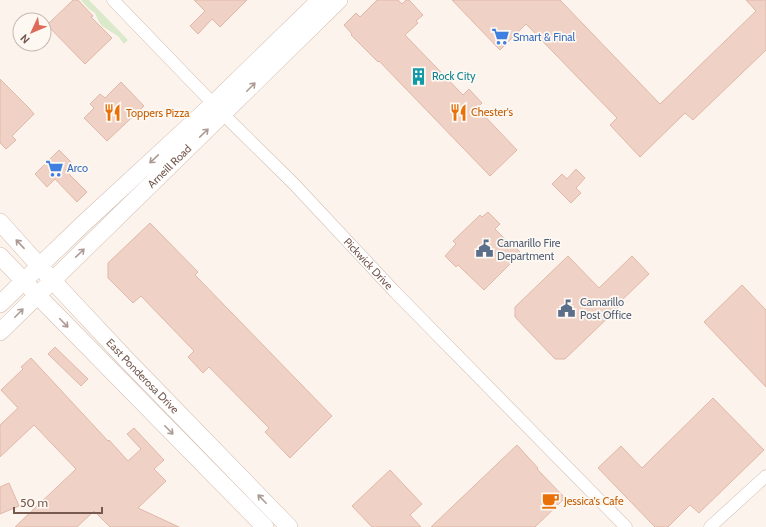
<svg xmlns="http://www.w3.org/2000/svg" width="766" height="527" viewBox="0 0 766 527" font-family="Cabin,sans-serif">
	<rect width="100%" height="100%" fill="#fcf4ec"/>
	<polygon fill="#dae9ca" points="81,0 89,0 128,40 124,44 118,36 102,26 99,22 95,13 89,9"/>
	<g fill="#efd2c5" stroke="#e1b7a7">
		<polygon points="73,0 78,0 93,16 91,17 112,38 85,64 47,25"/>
		<polygon points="194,0 247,0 220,27 212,19 198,34 190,26 205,11"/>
		<polygon points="377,0 398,0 402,4 406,0 409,0 423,15 416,21 418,23 405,35 463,95 469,89 482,103 477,108 517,150 490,176 379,61 378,62 351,35 352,34 344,25 356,13 360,17"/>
		<polygon points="452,0 560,0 660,104 756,11 746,0 766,0 766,50 693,120 685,113 640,157 610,125 617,118 526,24 500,50"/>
		<polygon points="0,79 29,108 34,114 12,136 16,140 6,149 0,143"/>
		<polygon points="121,82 144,106 107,141 84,118 94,108 90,104 100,94 105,98"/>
		<polygon points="59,150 72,163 65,170 87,192 77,202 55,179 47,187 35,174"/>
		<polygon points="576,169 585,178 576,188 581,193 571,203 552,184 562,174 567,179"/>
		<polygon points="488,212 500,224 495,229 512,246 513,245 520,252 516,256 517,257 484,290 458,265 456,267 445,256 456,244 453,241 480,215 482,217"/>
		<polygon points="150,223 198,272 195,275 332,416 290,458 265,432 269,428 209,367 203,373 188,357 194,351 141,296 133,303 108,278 108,263"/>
		<polygon points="568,256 599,288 632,256 649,274 620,302 619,304 620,305 618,308 565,359 555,359 515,317 515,307"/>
		<polygon points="742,285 766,310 766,387 704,322"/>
		<polygon points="55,347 88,379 81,386 48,354"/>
		<polygon points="31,358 108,441 109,440 128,461 141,449 127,434 134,428 164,460 154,469 166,481 138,508 179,527 110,527 94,511 77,527 15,527 76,469 34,425 0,457 0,425 18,408 1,390 23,369 21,367"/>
		<polygon points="713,398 764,450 699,513 690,505 668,527 655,527 598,468 621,446 642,468"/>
		<polygon points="517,445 538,468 537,469 565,498 535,527 431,527"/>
		<polygon points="390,470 422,504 410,515 421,527 372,527 352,506"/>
		<polygon points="9,483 19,506 0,514 0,487"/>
	</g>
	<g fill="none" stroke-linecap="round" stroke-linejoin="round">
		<defs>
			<g id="street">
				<path id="s1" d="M113 0 223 114 294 184 395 292 626 527"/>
				<polyline points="710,527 766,476"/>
			</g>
			<g id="secondary">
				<path id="s2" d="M0 222 52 280 125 358 289 527"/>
				<polyline points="0,256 37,295 265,527"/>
				<polyline points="0,304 83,224 213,104 320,0"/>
				<path id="s3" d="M0 332 339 0"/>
			</g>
		</defs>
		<use href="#street" stroke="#cdbbb2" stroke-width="13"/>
		<use href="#secondary" stroke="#d3bdb2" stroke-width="18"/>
		<use href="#street" stroke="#fff" stroke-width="12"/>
		<use href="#secondary" stroke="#fff" stroke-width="17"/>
	</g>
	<defs><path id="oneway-shaft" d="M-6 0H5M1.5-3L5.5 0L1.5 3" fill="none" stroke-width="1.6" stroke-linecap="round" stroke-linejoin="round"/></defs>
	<g stroke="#ad9c96">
		<use href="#oneway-shaft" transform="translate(251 87) rotate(-45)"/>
		<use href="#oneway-shaft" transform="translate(204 133) rotate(-44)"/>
		<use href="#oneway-shaft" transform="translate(154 159) rotate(137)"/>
		<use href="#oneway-shaft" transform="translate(20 244) rotate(-133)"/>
		<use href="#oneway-shaft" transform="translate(80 253) rotate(-44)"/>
		<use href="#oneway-shaft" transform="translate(19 313) rotate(-45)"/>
		<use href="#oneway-shaft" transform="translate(64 323) rotate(46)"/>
		<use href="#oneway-shaft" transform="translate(169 430) rotate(45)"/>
		<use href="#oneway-shaft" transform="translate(262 499) rotate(-134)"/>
	</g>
	<defs>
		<symbol id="supermarket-bare" viewBox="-9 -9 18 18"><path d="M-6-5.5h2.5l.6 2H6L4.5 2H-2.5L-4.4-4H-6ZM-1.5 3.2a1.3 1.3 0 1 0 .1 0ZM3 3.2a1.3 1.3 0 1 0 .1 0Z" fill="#3f7fe0" stroke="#fef8f2" stroke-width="2.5" paint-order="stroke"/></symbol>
		<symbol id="building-bare" viewBox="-9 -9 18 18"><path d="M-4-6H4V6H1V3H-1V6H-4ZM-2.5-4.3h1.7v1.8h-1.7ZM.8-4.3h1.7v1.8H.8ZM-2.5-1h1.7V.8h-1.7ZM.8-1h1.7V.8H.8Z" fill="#0f9aa8" stroke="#fef8f2" stroke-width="2.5" paint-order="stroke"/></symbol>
		<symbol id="restaurant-bare" viewBox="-9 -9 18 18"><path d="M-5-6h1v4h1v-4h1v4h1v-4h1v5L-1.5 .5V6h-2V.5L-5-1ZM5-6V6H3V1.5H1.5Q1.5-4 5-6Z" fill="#e8710a" stroke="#fef8f2" stroke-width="2.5" paint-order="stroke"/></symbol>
		<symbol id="civic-bare" viewBox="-9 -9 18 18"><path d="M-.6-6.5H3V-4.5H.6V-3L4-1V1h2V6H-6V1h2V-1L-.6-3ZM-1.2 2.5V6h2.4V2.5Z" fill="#5c6f8a" stroke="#fef8f2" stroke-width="2.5" paint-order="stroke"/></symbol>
		<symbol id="cafe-bare" viewBox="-9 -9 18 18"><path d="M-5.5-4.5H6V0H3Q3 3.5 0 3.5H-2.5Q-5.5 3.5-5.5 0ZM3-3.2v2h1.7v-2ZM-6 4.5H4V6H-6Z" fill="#e8710a" stroke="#fef8f2" stroke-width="2.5" paint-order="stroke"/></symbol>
	</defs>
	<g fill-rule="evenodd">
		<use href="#supermarket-bare" x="488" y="24" width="25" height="25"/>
		<use href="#building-bare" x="406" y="64" width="25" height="25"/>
		<use href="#restaurant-bare" x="446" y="100" width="25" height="25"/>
		<use href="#restaurant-bare" x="100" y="100" width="25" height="25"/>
		<use href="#supermarket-bare" x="42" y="156" width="25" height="25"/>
		<use href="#civic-bare" x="472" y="236" width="25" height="25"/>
		<use href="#civic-bare" x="554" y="296" width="25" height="25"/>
		<use href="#cafe-bare" x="538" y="488" width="25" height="25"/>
	</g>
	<g text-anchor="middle" stroke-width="3.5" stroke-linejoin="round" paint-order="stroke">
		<g font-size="11" fill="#366cbe" stroke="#fef8f2" text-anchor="start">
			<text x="513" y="41">Smart &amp; Final</text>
			<text x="67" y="172">Arco</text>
		</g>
		<g font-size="11" fill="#0d838f" stroke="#fef8f2" text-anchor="start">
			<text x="432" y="80">Rock City</text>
		</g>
		<g font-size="11" fill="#c56008" stroke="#fef8f2" text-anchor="start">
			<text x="471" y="116">Chester's</text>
			<text x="126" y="117">Toppers Pizza</text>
			<text x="564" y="505">Jessica's Cafe</text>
		</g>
		<g font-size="11" fill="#765a50" stroke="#fef8f2">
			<text dy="4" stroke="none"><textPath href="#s3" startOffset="237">Arneill Road</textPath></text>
			<text dy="4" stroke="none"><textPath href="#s1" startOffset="367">Pickwick Drive</textPath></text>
			<text dy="4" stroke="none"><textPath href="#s2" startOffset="210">East Ponderosa Drive</textPath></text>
		</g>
		<g font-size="11" fill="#4e5e75" stroke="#fef8f2" text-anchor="start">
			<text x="497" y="247">Camarillo Fire<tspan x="497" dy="13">Department</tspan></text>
			<text x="580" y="306">Camarillo<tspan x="580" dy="13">Post Office</tspan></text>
		</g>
	</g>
	<g transform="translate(32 32) rotate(226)"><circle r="19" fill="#fef8f2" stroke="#c8b9b1"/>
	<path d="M0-3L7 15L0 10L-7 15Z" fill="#dc6b5b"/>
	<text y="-6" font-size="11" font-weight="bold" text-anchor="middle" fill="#765a50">N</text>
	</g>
	<path d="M14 507v6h88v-6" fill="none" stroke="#765a50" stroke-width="2"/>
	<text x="20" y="507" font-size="12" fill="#765a50" stroke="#fef8f2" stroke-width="3" paint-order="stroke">50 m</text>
</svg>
